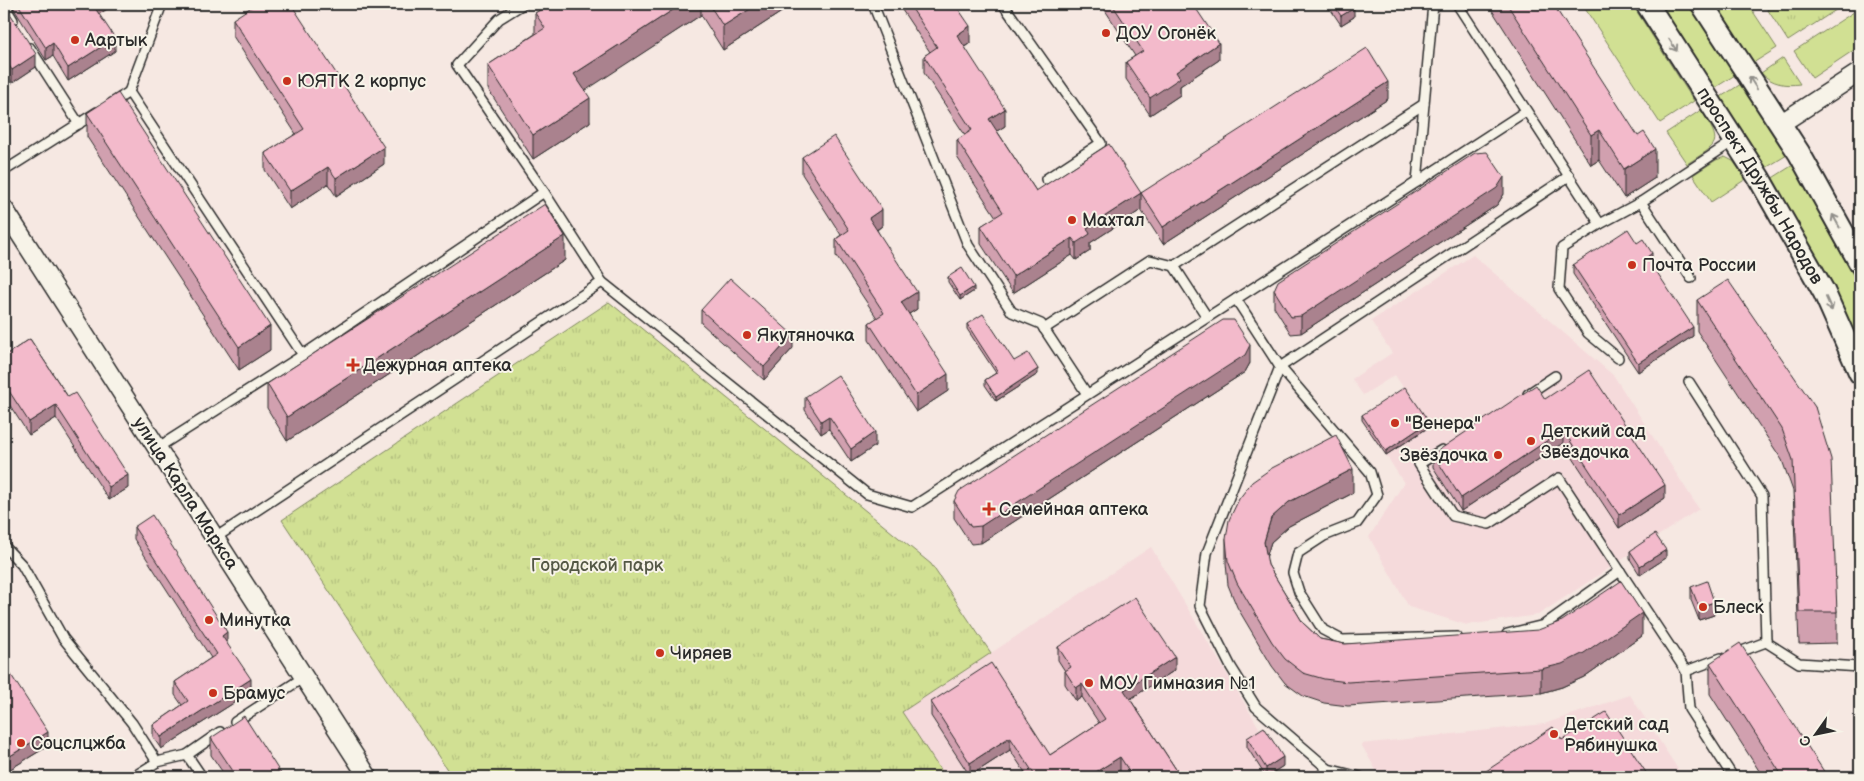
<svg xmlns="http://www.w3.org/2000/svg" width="1864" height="781" viewBox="0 0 1864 781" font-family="'Balsamiq Sans',sans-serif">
	<defs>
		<pattern id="park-tufts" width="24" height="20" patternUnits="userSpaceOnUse" patternTransform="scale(1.25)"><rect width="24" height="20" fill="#d1e093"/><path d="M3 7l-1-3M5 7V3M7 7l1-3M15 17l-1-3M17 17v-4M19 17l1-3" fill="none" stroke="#b4c07f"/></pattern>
	</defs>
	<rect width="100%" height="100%" fill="#f6e8e2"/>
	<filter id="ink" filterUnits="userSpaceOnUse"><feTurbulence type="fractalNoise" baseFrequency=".02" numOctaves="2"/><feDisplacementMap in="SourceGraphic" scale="10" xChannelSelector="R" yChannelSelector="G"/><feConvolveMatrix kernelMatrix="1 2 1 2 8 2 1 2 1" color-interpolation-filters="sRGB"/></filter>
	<g filter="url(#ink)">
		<g fill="#f5dadb">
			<polygon points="1473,255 1614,376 1699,509 1538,615 1467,625 1409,607 1369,537 1404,483 1386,455 1429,427 1395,375 1363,395 1352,379 1392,353 1371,321"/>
			<polygon points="1151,547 1264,736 1266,777 1281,767 1279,777 945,777 902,712"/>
			<polygon points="1630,695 1683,777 1380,777 1361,744 1544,724"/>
		</g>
		<g fill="#d1e093" stroke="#7e865f">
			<polygon points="1582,4 1632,4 1694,101 1660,123"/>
			<polygon points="1658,4 1689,4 1735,75 1713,89"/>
			<polygon points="1714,4 1748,4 1777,48 1753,63"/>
			<polygon points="1860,8 1860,46 1812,78 1794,51"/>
			<path d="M1783 58 1800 84C1785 86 1772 84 1761 73Z"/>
			<polygon points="1741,84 1787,155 1764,169 1719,98"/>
			<path d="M1701 110C1723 145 1719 143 1687 164L1666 133Z"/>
			<polygon points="1725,157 1733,161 1746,179 1711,202 1693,175 1716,160"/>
			<polygon points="1793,165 1860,288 1860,347 1833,286 1771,179"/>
		</g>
		<g fill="url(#park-tufts)" stroke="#7e865f">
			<polygon points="1764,4 1845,4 1788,41"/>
			<polygon points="609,302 931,564 991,653 902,712 945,777 452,777 282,520"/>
		</g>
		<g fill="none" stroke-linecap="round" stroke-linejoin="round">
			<defs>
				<g id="service">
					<polyline points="9,4 7,10 13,20"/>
					<polyline points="523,4 499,19 457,65 544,192"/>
					<polyline points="873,4 968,245 1012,312 1041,324 1087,394"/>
					<polyline points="1003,4 1101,143 1046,179"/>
					<polyline points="1457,4 1600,224 1641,202 1735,140"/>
					<polyline points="30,48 79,124"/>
					<polyline points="129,92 162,4"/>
					<polyline points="112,103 129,92 303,355"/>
					<polyline points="4,171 97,112"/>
					<polyline points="1417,182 1526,111"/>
					<polyline points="1641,202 1691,278"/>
					<polyline points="1600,224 1562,248 1559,289 1588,333 1618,358"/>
					<polyline points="1236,299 1417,182 1433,4"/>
					<polyline points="1207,317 1174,266 1424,104"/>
					<polyline points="1044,329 1150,260 1174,266"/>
					<polyline points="1689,382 1762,496 1766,642 1734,654"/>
					<polyline points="1528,394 1555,376"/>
					<polyline points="157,448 303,355 544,192 602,282"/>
					<polyline points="1442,450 1419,464 1453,516 1489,524 1559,478 1620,571"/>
					<polyline points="215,538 602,282 867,494 912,507 1236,299 1280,367 1370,472 1377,495 1357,523 1324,536 1298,553 1293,573 1299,592 1323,630 1342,640 1457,637"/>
					<polyline points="4,546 22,565 63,638 132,723 157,762"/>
					<polyline points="1507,634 1544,625 1620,571 1686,671 1689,709 1733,777"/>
					<polyline points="1766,642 1799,663 1860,667"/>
					<polyline points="1686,671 1721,658"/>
					<polyline points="235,722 304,677"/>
					<polyline points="187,755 202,777"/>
					<polyline points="133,777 157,762 187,755 220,732"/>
					<polyline points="1319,777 1328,769"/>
					<polyline points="1360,777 1328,769 1256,707 1231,667 1200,606 1207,553 1280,367 1569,176"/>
				</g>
				<g id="minor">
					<polyline points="1780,124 1860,72"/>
					<polyline points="4,209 368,777"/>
				</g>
				<g id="tertiary">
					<path id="s1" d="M1647 4 1759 178 1824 292 1860 373"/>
					<polyline points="1702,4 1799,153 1860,263"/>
				</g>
			</defs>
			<use href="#service" stroke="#2b2b2b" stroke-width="12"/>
			<use href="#minor" stroke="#2b2b2b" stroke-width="21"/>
			<use href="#tertiary" stroke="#2b2b2b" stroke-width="25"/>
			<use href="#service" stroke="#f7f3e8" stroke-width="9"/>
			<use href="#minor" stroke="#f7f3e8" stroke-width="18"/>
			<use href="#tertiary" stroke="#f7f3e8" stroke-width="21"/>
		</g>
		<g fill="#d1a0af" stroke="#2b2b2b">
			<polygon points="4,4 36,67 12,83 4,70"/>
			<polygon points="14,4 115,4 99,14 115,51 68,81 53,56 46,60 14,9"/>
			<polygon points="550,4 783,4 783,11 723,50 701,15 585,90 590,122 533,159 488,89 488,65 535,34 535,13"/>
			<polygon points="898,4 955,4 970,43 965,47 1005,126 997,131 1036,191 1141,193 1388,99 1163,244 1141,210 1090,243 1090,251 1076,260 1072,255 1013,293 981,244 981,226 996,217 957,157 957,140 965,135 924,73 924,56 930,52"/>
			<polygon points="1101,4 1193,4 1219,60 1180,86 1180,95 1150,115 1126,79 1126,62 1135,56"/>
			<polygon points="1327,4 1352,4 1354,17 1341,25"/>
			<polygon points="1488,4 1553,4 1655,178 1624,198 1599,160 1591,165"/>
			<polygon points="233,19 384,164 336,196 328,184 290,209 265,170 265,153 296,134 233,36"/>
			<polygon points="87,113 270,350 239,370 87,137"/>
			<polygon points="802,157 882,226 877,230 917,309 909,314 948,391 916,412 869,340 869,323 877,318 836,256 836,239 841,235 802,174"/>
			<polygon points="1504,194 1497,205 1301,333 1291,334 1274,307 1274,290"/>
			<polygon points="1637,243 1652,262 1651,263 1693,336 1638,372 1573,274 1573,265"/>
			<polygon points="565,260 287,441 267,408 267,384"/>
			<polygon points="948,277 974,291 960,300 948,282"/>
			<polygon points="1697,300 1815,407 1837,612 1837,643 1799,644 1793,491 1782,460 1697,331"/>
			<polygon points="701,310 793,348 764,380 701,323"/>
			<polygon points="967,324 1014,361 1038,374 996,401 985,385 985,380 996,373 967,329"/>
			<polygon points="30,339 128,488 109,500 56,418 29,435 9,404 4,408 4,356"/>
			<polygon points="1250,363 1245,372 981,543 971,544 954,518 954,501"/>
			<polygon points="805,397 875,446 851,462 829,429 821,434 805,410"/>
			<polygon points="1545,399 1665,498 1619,528 1563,443 1461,511 1433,467 1433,454"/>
			<polygon points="1362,415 1429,427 1386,455 1362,420"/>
			<polygon points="1353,493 1289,526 1271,542 1266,557 1268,565 1303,623 1320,639 1345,644 1642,636 1584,677 1562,687 1541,693 1348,706 1324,703 1303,696 1285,683 1272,666 1237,607 1228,585 1226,563 1226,539"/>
			<polygon points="134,527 227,645 251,692 161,749 153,737 153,725 182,705 175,695 175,682 211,658 134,539"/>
			<polygon points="1630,551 1666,558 1640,575 1630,559"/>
			<polygon points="1691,587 1714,615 1699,620 1691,600"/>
			<polygon points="1058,647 1175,670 1130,699 1181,777 1124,777 1120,770 1109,777 1028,777 1010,750 970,776 931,716 931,702 1050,755 1099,723 1082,697 1076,701 1065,684 1065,671 1058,660"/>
			<polygon points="1710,663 1826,777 1763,777 1710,694"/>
			<polygon points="4,664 48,746 7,771 4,766"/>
			<polygon points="211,738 283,777 226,777 211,755"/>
			<polygon points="1247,738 1283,766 1266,777 1247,747"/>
		</g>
		<g fill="#aa828e" stroke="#2b2b2b">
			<polygon points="95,4 115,4 93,18 93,5"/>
			<polygon points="682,4 701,4 701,15 574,98 574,74"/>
			<polygon points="758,4 783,4 783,11 723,50 723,26"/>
			<polygon points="1354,8 1354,17 1341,25 1341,16"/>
			<polygon points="970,26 970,43 957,52 957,35"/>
			<polygon points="115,38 115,51 68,81 68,68"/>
			<polygon points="53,43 53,56 46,60 46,48"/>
			<polygon points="1219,43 1219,60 1180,86 1180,95 1150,115 1150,98 1176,72"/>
			<polygon points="36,54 36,67 12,83 12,70"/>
			<polygon points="1388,82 1388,99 1163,244 1163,227"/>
			<polygon points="590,98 590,122 533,159 533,135"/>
			<polygon points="1005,109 1005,126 989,136 989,119"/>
			<polygon points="1599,130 1599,160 1591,165 1591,135"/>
			<polygon points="384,147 384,164 336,196 336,178"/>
			<polygon points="1655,149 1655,178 1624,198 1624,169"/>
			<polygon points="328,167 328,184 290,209 290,191"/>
			<polygon points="1504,177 1504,194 1497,205 1301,333 1301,316"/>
			<polygon points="1141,193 1141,210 1090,243 1090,251 1076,260 1076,243 1087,228"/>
			<polygon points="882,209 882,226 869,235 869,218"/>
			<polygon points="565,236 565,260 287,441 287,417"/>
			<polygon points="1072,238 1072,255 1013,293 1013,276"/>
			<polygon points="1652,253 1652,262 1647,266 1647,257"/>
			<polygon points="974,287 974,291 960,300 960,296"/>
			<polygon points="917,292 917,309 901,319 901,302"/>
			<polygon points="270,326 270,350 239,370 239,347"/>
			<polygon points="1693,327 1693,336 1638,372 1638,363"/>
			<polygon points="793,335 793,348 764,380 764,367"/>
			<polygon points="1250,345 1250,363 1245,372 981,543 981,526"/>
			<polygon points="1038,369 1038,374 996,401 996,397"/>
			<polygon points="948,374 948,391 916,412 916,395"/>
			<polygon points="9,391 9,404 4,408 4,395"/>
			<polygon points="56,405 56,418 29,435 29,422"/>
			<polygon points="829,416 829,429 821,434 821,421"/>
			<polygon points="1429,422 1429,427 1386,455 1386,451"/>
			<polygon points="1563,430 1563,443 1461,511 1461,498"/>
			<polygon points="875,432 875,446 851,462 851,449"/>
			<polygon points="1353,469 1353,493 1289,526 1271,542 1264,565 1264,542 1271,518 1289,502"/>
			<polygon points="128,475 128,488 109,500 109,487"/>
			<polygon points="1665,485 1665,498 1619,528 1619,515"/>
			<polygon points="1666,550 1666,558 1640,575 1640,566"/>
			<polygon points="1714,602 1714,615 1699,620 1699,607"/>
			<polygon points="1642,613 1642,636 1584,677 1562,687 1541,693 1541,669"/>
			<polygon points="227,632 227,645 222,636"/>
			<polygon points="1175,657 1175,670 1124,703 1124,690"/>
			<polygon points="251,679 251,692 161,749 161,737"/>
			<polygon points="1082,684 1082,697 1076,701 1076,688"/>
			<polygon points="48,732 48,746 7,771 7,758"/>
			<polygon points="1010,737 1010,750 970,776 970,763"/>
			<polygon points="1120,757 1120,770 1109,777 1088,777"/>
			<polygon points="1283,757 1283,766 1266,777 1266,768"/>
			<polygon points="1580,772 1580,777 1572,777"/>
		</g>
		<g fill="#f3bacb" stroke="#2b2b2b">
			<polygon points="4,4 36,54 12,70 4,58"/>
			<polygon points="18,4 95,4 93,5 115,38 68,68 53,43 46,48"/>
			<polygon points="256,4 291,4 384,147 336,178 328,167 290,191 265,153 304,129 233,19"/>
			<polygon points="550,4 682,4 574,74 590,98 533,135 488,65 545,28 535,13"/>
			<polygon points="709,4 758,4 723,26"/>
			<polygon points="909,4 955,4 970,26 957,35 1005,109 989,119 1036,191 1109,144 1141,193 1087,228 1090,234 1076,243 1072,238 1013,276 981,226 1003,212 957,140 972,130 924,56 937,47"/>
			<polygon points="1112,4 1193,4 1219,43 1176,72 1180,78 1150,98 1126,62 1143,51"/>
			<polygon points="1333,4 1352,4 1354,8 1341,16"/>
			<polygon points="1507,4 1553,4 1638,136 1644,132 1655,149 1624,169 1599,130 1591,135"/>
			<polygon points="1367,48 1388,82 1163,227 1141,193"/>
			<polygon points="118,93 270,326 239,347 87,113"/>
			<polygon points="834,136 882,209 869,218 917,292 901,302 948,374 916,395 869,323 884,313 836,239 849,230 802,157"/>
			<polygon points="1487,152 1504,177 1497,188 1301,316 1291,317 1274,290 1278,281 1475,153"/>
			<polygon points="545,204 565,236 287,417 267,384"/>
			<polygon points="1628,229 1637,243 1643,239 1652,253 1647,257 1693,327 1638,363 1573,265"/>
			<polygon points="962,268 974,287 960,296 948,277"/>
			<polygon points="730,278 793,335 764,367 701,310"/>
			<polygon points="1728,280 1815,407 1831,459 1837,612 1799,612 1793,460 1782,429 1697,300"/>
			<polygon points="983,314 1014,361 1028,353 1038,369 996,397 985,380 998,372 967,324"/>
			<polygon points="1223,320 1234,320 1250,345 1245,355 981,526 971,527 954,501 959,491"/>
			<polygon points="30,339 68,397 75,393 128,475 109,487 56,405 29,422 9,391 4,395 4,356"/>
			<polygon points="1589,370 1665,485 1619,515 1563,430 1461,498 1433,454 1536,385 1545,399"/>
			<polygon points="838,375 875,432 851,449 829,416 821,421 805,397"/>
			<polygon points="1405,387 1429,422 1386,451 1362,415"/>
			<polygon points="1336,435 1353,469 1289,502 1271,518 1264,542 1268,565 1303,623 1320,639 1345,644 1538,630 1562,621 1621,581 1642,613 1584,653 1562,664 1541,669 1348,682 1324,679 1303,673 1285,659 1272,642 1237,583 1228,561 1226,539 1229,520 1239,499 1252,482 1272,468"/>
			<polygon points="152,515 227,632 222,636 251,679 161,737 153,725 188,701 175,682 217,654 134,527"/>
			<polygon points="1655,534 1666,550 1640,566 1630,551"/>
			<polygon points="1707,581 1714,602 1699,607 1691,587"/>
			<polygon points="1135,597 1175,657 1124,690 1181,777 1133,777 1120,757 1088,777 1036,777 1010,737 970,763 931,702 991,663 1050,755 1105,719 1082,684 1076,688 1065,671 1071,667 1058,647"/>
			<polygon points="1740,643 1825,773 1826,777 1783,777 1710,663"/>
			<polygon points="4,664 48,732 7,758 4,753"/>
			<polygon points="1606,712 1649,777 1584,777 1580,772 1572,777 1477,777 1553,727 1562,740"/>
			<polygon points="244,716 283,777 237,777 211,738"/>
			<polygon points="1264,727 1283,757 1266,768 1247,738"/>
		</g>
		<defs><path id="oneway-shaft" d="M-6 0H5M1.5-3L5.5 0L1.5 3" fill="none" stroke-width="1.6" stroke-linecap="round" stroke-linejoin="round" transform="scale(1.25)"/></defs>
		<g stroke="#918f8a">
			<use href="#oneway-shaft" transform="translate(1673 45) rotate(57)"/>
			<use href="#oneway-shaft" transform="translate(1753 83) rotate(-123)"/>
			<use href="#oneway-shaft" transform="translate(1836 221) rotate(-119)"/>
			<use href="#oneway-shaft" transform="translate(1829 304) rotate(66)"/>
		</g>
	</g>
	<g fill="#c8321e" stroke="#f7f3e8" stroke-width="2">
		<circle cx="1106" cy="33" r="5"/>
		<circle cx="75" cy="40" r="5"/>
		<circle cx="287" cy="81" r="5"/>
		<circle cx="1072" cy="220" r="5"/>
		<circle cx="1632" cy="265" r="5"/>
		<circle cx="747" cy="335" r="5"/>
		<path d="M350.5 357.5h5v5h5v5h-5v5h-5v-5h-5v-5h5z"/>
		<circle cx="1395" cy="423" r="5"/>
		<circle cx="1531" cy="441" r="5"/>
		<circle cx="1498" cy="455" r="5"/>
		<path d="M986.5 501.5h5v5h5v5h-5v5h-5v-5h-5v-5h5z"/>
		<circle cx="1703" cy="607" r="5"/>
		<circle cx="209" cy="620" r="5"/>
		<circle cx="660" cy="653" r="5"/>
		<circle cx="1089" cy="683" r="5"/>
		<circle cx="213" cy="693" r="5"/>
		<circle cx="1554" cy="734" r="5"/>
		<circle cx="21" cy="743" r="5"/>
	</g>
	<g text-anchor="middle" stroke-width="4" stroke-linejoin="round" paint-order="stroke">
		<g font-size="18" fill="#2b2b2b" stroke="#f7f3e8" text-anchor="start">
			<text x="1116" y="39">ДОУ Огонёк</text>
			<text x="85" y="46">Аартык</text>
			<text x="297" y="87">ЮЯТК 2 корпус</text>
			<text x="1082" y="226">Махтал</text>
			<text x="1642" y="271">Почта России</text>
			<text x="757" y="341">Якутяночка</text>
			<text x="363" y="371">Дежурная аптека</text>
			<text x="1405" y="429">"Венера"</text>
			<text x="1541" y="437">Детский сад<tspan x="1541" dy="21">Звёздочка</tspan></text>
			<text x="1488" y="461" text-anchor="end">Звёздочка</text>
			<text x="999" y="515">Семейная аптека</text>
			<text x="1713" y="613">Блеск</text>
			<text x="219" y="626">Минутка</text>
			<text x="670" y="659">Чиряев</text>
			<text x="1099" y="689">МОУ Гимназия №1</text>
			<text x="223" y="699">Брамус</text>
			<text x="1564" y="730">Детский сад<tspan x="1564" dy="21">Рябинушка</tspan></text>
			<text x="31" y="749">Соцслцжба</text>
		</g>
		<g font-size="18" fill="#2b2b2b" stroke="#f7f3e8">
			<text dy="6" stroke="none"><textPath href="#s1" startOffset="214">проспект Дружбы Народов</textPath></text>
			<text transform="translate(186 493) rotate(57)" y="6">улица Карла Маркса</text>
		</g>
		<g font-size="18" fill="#545845" stroke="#f7f3e8">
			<text x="597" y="571">Городской парк</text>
		</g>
	</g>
	<rect width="1864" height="781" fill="none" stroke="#f7f3e8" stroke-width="20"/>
	<rect x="10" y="10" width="1844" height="761" fill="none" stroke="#2b2b2b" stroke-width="2" filter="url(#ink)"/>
	<g transform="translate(1816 734) rotate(237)" stroke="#f7f3e8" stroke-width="4" paint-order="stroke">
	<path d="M0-4L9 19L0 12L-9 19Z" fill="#2b2b2b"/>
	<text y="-8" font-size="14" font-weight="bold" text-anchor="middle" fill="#2b2b2b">С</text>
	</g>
</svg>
